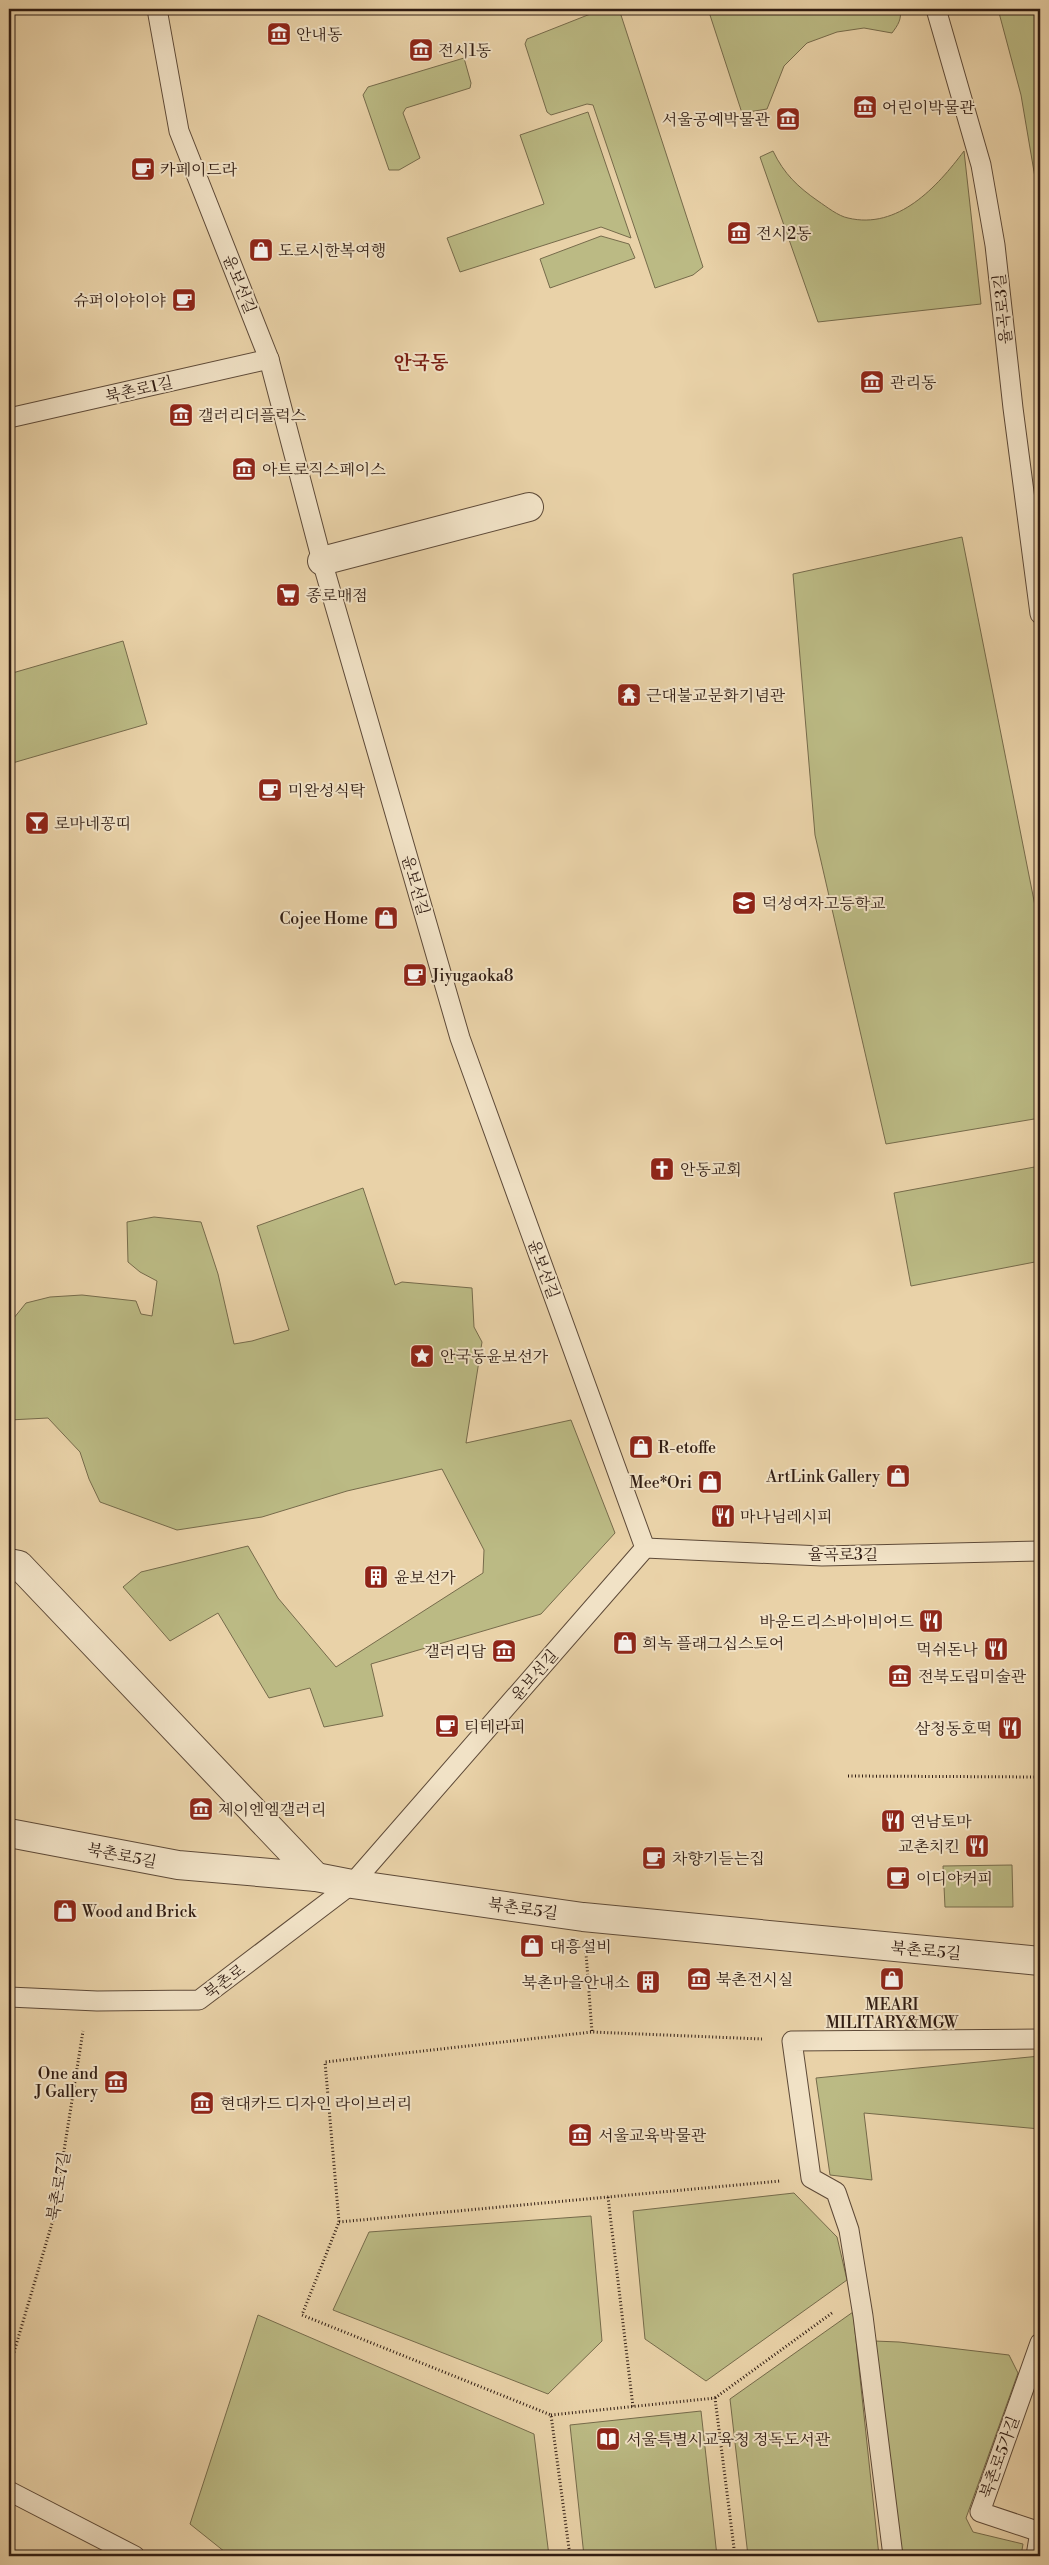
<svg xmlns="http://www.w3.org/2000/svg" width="1049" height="2565" viewBox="0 0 1049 2565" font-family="'Libre Bodoni','Noto Serif KR',serif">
	<rect width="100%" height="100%" fill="#e9d2a8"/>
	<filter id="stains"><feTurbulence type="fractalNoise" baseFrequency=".004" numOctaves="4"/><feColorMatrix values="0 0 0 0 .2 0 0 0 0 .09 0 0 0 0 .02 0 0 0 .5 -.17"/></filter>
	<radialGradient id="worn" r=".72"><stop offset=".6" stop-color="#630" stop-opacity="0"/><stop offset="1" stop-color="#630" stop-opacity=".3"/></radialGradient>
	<g fill="#bbba84" stroke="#766b4b">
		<polygon points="603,9 619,9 703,267 693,275 655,288 593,105 587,104 551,115 547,112 525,44 527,39"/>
		<path d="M708 9H900C902 19 898 25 892 33L864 28 837 32 807 43 784 66 767 109 742 113Z"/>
		<polygon points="998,9 1040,9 1040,207 1021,95"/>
		<polygon points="464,58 471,83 470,88 406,108 403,113 420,158 399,170 389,170 363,95 368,87"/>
		<polygon points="588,112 631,238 601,227 460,272 447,238 544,204 520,135"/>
		<path d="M773 151C784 174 798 187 818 201 827 207 838 216 848 218 898 230 937 187 964 151L981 304 818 322 760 157Z"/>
		<polygon points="601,236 629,244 635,258 550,288 540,259"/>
		<polygon points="962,537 1040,931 1040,1118 886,1144 815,835 793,574"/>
		<polygon points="123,641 147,724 9,764 9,674"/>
		<polygon points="1040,1166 1040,1261 911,1286 894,1193"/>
		<polygon points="363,1188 395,1285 402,1282 472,1288 474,1327 482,1342 466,1443 571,1420 615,1533 541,1614 371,1664 383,1716 324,1727 310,1688 269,1698 218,1613 170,1641 123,1587 141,1572 248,1546 278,1598 336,1667 483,1573 484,1550 442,1469 347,1491 262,1517 177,1530 100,1502 89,1479 80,1452 48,1418 9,1420 9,1324 26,1303 50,1297 82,1295 136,1301 141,1314 152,1316 157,1281 140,1272 128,1262 127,1222 154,1217 201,1222 218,1274 234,1344 252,1341 289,1330 257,1226"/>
		<polygon points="1012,1865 1013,1907 945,1907 943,1866"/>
		<polygon points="1040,2056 1040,2129 864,2113 872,2180 830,2175 816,2078"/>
		<polygon points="794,2193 837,2237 847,2280 706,2381 645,2339 633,2211"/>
		<polygon points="591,2216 602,2341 548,2394 333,2310 369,2232"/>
		<polygon points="853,2312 879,2556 748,2556 730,2399"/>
		<polygon points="258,2315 534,2434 549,2556 230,2556 190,2524"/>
		<polygon points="874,2341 899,2342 1009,2355 1018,2373 966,2518 973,2532 1023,2544 1021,2556 902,2556"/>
		<polygon points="701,2411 717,2556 584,2556 570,2425"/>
	</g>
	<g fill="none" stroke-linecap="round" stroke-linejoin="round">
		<defs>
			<g id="lane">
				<polyline points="157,9 179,131 269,359 322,561 460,1038 645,1548"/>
				<polyline points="936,9 981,165 995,245 1013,408 1040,614"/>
				<polyline points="9,418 269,359"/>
				<polyline points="645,1548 822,1556 1040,1551"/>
				<polyline points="9,1997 97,2001 199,2000 352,1884 645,1548"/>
				<polyline points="1040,2343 980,2512 1040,2532"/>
				<polyline points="9,2491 135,2556"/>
				<polyline points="893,2556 863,2316 849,2230 836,2192 811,2178 792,2041 1040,2039"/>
				<polyline points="1036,2556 1040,2531"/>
			</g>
			<g id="street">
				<polyline points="322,561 529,507"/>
				<polyline points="9,1563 19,1565 316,1877"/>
				<polyline points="9,1833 178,1865 316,1877 352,1884 583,1917 1040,1961"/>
			</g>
		</defs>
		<use href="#lane" stroke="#5e4a38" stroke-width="21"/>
		<use href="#street" stroke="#5e4a38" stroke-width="30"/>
		<g stroke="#301c12" stroke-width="3" stroke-dasharray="1 2.5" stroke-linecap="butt">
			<polyline points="848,1776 1040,1777"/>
			<polyline points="586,1953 592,2032 762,2039"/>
			<polyline points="608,2197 633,2407"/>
			<polyline points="339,2222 780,2181"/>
			<polyline points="9,2369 53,2220 83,2031"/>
			<polyline points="715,2398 832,2313"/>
			<polyline points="551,2415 715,2398 735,2556"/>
			<polyline points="570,2556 551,2415 302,2315 339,2222 325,2062 592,2032"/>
		</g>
		<use href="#lane" stroke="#f1e2c6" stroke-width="19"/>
		<use href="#street" stroke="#f1e2c6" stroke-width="28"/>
	</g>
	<defs>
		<symbol id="museum-square" viewBox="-11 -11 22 22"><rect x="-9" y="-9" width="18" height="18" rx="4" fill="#8f2418" stroke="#f1e2c6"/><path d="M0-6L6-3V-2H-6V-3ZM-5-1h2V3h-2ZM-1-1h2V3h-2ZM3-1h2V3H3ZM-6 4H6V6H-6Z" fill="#fff"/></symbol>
		<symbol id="cafe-square" viewBox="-11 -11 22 22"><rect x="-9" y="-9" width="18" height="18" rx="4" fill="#8f2418" stroke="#f1e2c6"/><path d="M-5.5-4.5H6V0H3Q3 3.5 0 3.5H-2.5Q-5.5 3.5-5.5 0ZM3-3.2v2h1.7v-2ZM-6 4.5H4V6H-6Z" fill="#fff"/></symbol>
		<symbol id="shop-square" viewBox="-11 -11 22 22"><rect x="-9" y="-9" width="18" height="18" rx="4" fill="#8f2418" stroke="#f1e2c6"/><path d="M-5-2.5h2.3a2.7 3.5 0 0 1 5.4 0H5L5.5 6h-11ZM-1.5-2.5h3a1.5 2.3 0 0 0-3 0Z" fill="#fff"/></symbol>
		<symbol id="supermarket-square" viewBox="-11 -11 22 22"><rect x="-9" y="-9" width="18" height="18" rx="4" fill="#8f2418" stroke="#f1e2c6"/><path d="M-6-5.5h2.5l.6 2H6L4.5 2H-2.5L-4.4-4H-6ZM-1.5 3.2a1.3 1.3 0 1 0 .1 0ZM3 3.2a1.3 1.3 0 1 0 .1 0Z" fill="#fff"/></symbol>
		<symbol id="temple-square" viewBox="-11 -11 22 22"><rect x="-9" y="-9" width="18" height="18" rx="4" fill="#8f2418" stroke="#f1e2c6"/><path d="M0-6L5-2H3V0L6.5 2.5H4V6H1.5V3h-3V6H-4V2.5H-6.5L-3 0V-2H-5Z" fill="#fff"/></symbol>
		<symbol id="bar-square" viewBox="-11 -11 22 22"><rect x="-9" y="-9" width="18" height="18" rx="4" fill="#8f2418" stroke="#f1e2c6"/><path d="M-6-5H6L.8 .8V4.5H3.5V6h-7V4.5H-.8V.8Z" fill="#fff"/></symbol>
		<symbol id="school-square" viewBox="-11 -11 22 22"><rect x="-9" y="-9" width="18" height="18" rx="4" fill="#8f2418" stroke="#f1e2c6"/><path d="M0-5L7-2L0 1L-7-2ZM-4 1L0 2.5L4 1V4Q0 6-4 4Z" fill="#fff"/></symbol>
		<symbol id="church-square" viewBox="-11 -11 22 22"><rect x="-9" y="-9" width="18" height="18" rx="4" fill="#8f2418" stroke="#f1e2c6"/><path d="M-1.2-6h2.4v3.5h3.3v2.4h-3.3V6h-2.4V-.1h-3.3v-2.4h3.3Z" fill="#fff"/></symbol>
		<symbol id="sight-square" viewBox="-11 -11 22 22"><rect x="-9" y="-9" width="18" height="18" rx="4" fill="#8f2418" stroke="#f1e2c6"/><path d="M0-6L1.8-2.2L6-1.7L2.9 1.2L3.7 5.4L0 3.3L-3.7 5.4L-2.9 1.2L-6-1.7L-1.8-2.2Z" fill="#fff"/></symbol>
		<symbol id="restaurant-square" viewBox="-11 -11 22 22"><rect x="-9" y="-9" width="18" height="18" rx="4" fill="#8f2418" stroke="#f1e2c6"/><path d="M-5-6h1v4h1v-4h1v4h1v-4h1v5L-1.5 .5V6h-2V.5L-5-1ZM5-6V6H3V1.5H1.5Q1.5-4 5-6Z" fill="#fff"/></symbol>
		<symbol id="building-square" viewBox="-11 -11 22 22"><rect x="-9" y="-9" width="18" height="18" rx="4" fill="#8f2418" stroke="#f1e2c6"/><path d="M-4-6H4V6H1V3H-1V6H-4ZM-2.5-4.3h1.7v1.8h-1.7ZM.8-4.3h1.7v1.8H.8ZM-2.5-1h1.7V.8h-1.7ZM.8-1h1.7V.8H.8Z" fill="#fff"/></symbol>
		<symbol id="library-square" viewBox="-11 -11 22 22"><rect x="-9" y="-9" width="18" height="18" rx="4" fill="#8f2418" stroke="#f1e2c6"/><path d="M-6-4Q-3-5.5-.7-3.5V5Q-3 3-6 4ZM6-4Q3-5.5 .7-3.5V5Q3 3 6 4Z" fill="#fff"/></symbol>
	</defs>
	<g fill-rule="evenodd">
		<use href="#museum-square" x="265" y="20" width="28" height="28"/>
		<use href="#museum-square" x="407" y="36" width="28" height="28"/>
		<use href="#museum-square" x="851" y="93" width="28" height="28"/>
		<use href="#museum-square" x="774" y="105" width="28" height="28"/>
		<use href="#cafe-square" x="129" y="155" width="28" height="28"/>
		<use href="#museum-square" x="725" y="219" width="28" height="28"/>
		<use href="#shop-square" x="247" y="236" width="28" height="28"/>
		<use href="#cafe-square" x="170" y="286" width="28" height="28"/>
		<use href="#museum-square" x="858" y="368" width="28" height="28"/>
		<use href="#museum-square" x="167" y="401" width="28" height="28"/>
		<use href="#museum-square" x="230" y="455" width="28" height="28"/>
		<use href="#supermarket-square" x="274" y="581" width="28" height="28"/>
		<use href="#temple-square" x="615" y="681" width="28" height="28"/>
		<use href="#cafe-square" x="256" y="776" width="28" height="28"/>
		<use href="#bar-square" x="23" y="809" width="28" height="28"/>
		<use href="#school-square" x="730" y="889" width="28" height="28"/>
		<use href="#shop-square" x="372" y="904" width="28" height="28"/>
		<use href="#cafe-square" x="401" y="961" width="28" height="28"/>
		<use href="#church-square" x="648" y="1155" width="28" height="28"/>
		<use href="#sight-square" x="408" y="1342" width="28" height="28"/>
		<use href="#shop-square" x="627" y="1433" width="28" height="28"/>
		<use href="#shop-square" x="884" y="1462" width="28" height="28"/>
		<use href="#shop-square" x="696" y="1468" width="28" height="28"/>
		<use href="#restaurant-square" x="709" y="1502" width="28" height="28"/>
		<use href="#building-square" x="362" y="1563" width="28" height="28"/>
		<use href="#restaurant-square" x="917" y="1607" width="28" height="28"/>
		<use href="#shop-square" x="611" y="1629" width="28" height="28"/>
		<use href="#restaurant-square" x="982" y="1635" width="28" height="28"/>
		<use href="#museum-square" x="490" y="1637" width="28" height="28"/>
		<use href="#museum-square" x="886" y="1662" width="28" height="28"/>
		<use href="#cafe-square" x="433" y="1712" width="28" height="28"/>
		<use href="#restaurant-square" x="996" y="1714" width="28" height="28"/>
		<use href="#museum-square" x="187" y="1795" width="28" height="28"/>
		<use href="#restaurant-square" x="879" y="1807" width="28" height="28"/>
		<use href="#restaurant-square" x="963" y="1832" width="28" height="28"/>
		<use href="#cafe-square" x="640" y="1844" width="28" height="28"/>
		<use href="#cafe-square" x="884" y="1864" width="28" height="28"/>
		<use href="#shop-square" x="51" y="1897" width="28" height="28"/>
		<use href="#shop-square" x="518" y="1932" width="28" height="28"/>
		<use href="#museum-square" x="685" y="1965" width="28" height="28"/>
		<use href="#shop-square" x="878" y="1965" width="28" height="28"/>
		<use href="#building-square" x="634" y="1968" width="28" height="28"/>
		<use href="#museum-square" x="102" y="2068" width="28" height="28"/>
		<use href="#museum-square" x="188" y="2089" width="28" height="28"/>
		<use href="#museum-square" x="566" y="2121" width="28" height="28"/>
		<use href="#library-square" x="594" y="2425" width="28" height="28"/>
	</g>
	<g text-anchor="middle" stroke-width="4" stroke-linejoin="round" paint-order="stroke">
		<g font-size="16" fill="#301c12" stroke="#f1e2c6" text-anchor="start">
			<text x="296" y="40">안내동</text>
			<text x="438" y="56">전시1동</text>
			<text x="882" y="113">어린이박물관</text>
			<text x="770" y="125" text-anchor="end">서울공예박물관</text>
			<text x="160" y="175">카페이드라</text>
			<text x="756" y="239">전시2동</text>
			<text x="278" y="256">도로시한복여행</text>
			<text x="166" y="306" text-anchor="end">슈퍼이야이야</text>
			<text x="890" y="388">관리동</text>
			<text x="198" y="421">갤러리더플럭스</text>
			<text x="262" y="475">아트로직스페이스</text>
			<text x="306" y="601">종로매점</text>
			<text x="646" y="701">근대불교문화기념관</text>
			<text x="288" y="796">미완성식탁</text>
			<text x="54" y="829">로마네꽁띠</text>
			<text x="762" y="909">덕성여자고등학교</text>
			<text x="368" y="924" text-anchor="end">Cojee Home</text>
			<text x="432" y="981">Jiyugaoka8</text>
			<text x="680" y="1175">안동교회</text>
			<text x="440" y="1362">안국동윤보선가</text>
			<text x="658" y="1453">R-etoffe</text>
			<text x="880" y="1482" text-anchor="end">ArtLink Gallery</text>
			<text x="692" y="1488" text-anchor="end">Mee*Ori</text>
			<text x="740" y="1522">마나님레시피</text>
			<text x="394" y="1583">윤보선가</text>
			<text x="914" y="1627" text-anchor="end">바운드리스바이비어드</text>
			<text x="642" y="1649">희녹 플래그십스토어</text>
			<text x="978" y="1655" text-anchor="end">먹쉬돈나</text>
			<text x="486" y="1657" text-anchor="end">갤러리담</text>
			<text x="918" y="1682">전북도립미술관</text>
			<text x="464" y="1732">티테라피</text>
			<text x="992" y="1734" text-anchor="end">삼청동호떡</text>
			<text x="218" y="1815">제이엔엠갤러리</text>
			<text x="910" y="1827">연남토마</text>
			<text x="960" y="1852" text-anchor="end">교촌치킨</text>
			<text x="672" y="1864">차향기듣는집</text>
			<text x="916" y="1884">이디야커피</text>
			<text x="82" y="1917">Wood and Brick</text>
			<text x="550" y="1952">대흥설비</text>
			<text x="716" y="1985">북촌전시실</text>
			<text x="630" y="1988" text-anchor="end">북촌마을안내소</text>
			<text x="892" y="2010" text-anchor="middle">MEARI<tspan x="892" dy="18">MILITARY&amp;MGW</tspan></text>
			<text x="98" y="2079" text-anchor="end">One and<tspan x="98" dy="18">J Gallery</tspan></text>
			<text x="220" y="2109">현대카드 디자인 라이브러리</text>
			<text x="598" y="2141">서울교육박물관</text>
			<text x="626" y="2445">서울특별시교육청 정독도서관</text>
		</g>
		<g font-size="16" fill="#301c12" stroke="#f1e2c6">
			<text transform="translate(240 284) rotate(68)" y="6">윤보선길</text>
			<text transform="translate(1002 309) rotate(-96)" y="6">율곡로3길</text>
			<text transform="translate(139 389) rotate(-13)" y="6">북촌로1길</text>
			<text transform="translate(416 885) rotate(74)" y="6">윤보선길</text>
			<text transform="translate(544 1269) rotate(70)" y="6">윤보선길</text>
			<text x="843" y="1560">율곡로3길</text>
			<text transform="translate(534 1675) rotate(-49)" y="6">윤보선길</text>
			<text transform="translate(122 1855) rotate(11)" y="6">북촌로5길</text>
			<text transform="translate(523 1908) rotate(8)" y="6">북촌로5길</text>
			<text transform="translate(926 1950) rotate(5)" y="6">북촌로5길</text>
			<text transform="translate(224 1981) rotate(-37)" y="6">북촌로</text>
			<text transform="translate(58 2186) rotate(-80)" y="6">북촌로7길</text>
			<text transform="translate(999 2457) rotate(-70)" y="6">북촌로5가길</text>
		</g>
		<g font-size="19" font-weight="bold" fill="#7a1f14" stroke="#f1e2c6">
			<text x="421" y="369">안국동</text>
		</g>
	</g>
	<rect width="1049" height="2565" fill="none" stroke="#e9d2a8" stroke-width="30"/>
	<rect x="10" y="10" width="1029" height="2545" fill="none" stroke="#301c12" stroke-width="2.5"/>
	<rect x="15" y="15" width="1019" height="2535" fill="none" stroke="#301c12"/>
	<rect width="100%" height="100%" filter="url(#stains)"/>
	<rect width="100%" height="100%" fill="url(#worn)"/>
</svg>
